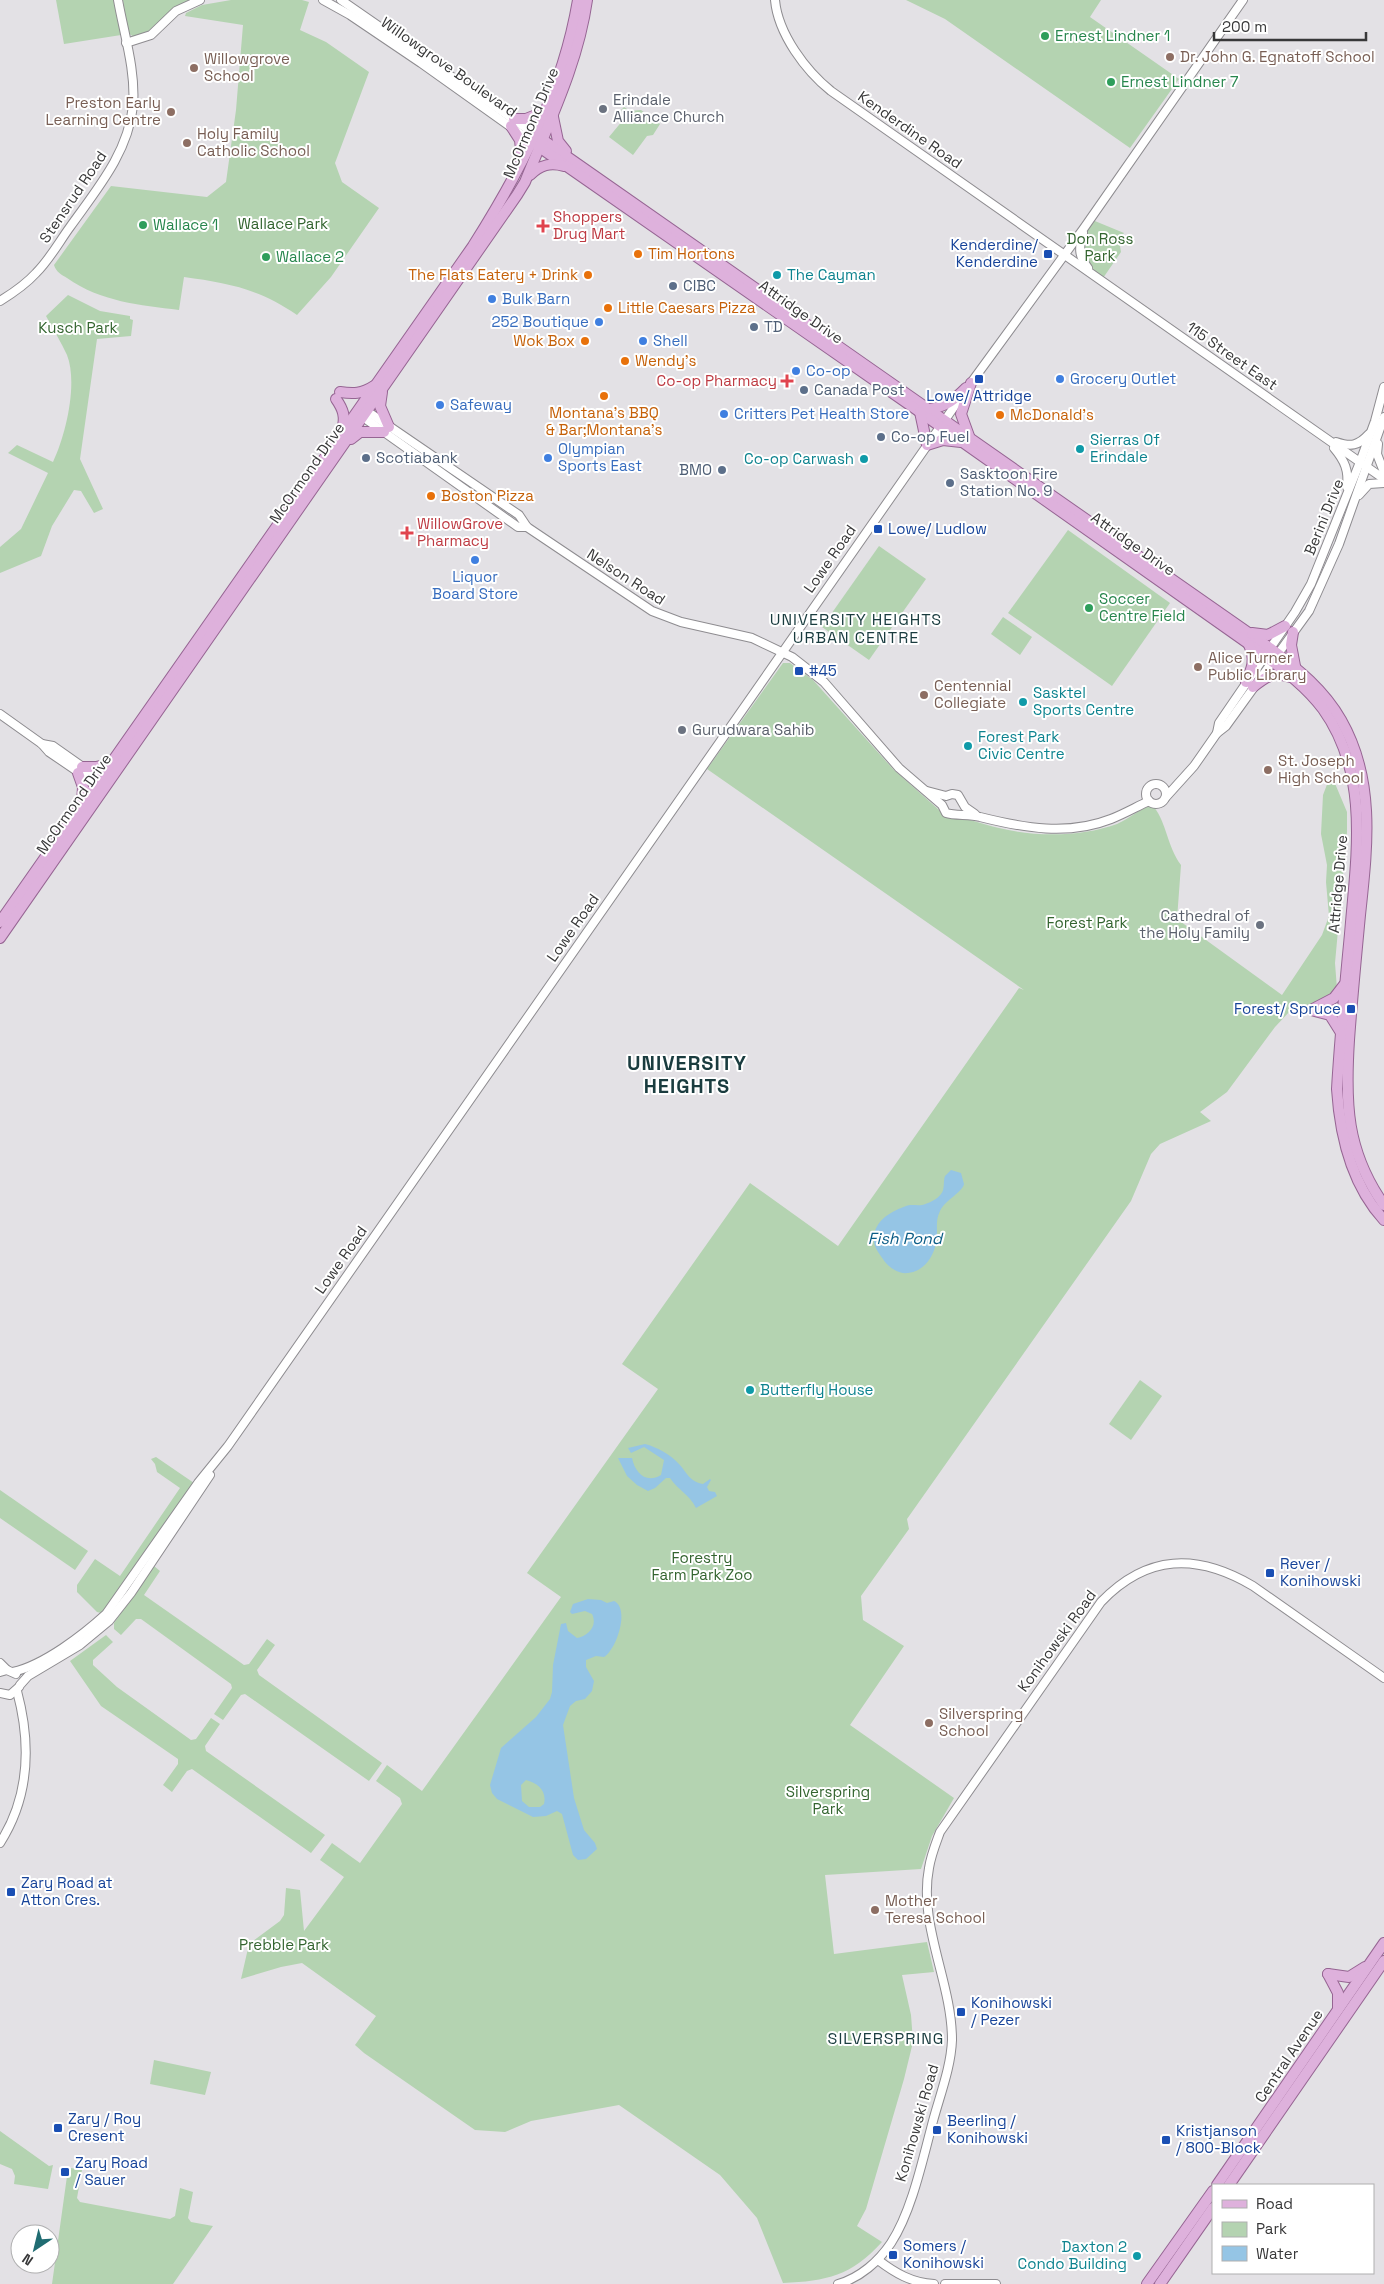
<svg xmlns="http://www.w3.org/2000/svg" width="1384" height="2284" viewBox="0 0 1384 2284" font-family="'Space Grotesk',sans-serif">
	<rect width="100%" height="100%" fill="#e3e1e5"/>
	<g fill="#b4d3b1">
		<polygon points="56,0 115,0 121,35 64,44"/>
		<polygon points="123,0 192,0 151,32 134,37 128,33"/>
		<path d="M231 0H302L309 2 300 30 326 42 369 72 335 163 342 182 379 208 331 277 297 315C260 289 228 283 184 277L179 310C140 305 101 302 67 278 62 275 56 272 54 265L111 186 207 197 226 182 236 110 243 25 185 16 186 13 202 5Z"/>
		<polygon points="906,0 1101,0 1090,17 1179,79 1130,148 945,19"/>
		<polygon points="624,107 630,111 641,110 660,124 653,135 647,136 633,155 609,137 623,120 621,119 625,113 621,110"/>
		<polygon points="1090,219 1124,233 1119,240 1121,252 1101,281 1082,260 1084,228"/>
		<path d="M68 295 100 311 130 316V319L133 320 131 336 97 339 80 459 103 509 94 513 81 491 74 490 52 526 41 556 0 573V547L21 529 48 473 8 453 17 445 53 462C66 435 78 383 67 355 61 342 53 329 46 316Z"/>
		<polygon points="1068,530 1170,603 1112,686 1008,613"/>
		<polygon points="879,546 926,579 869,660 822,627"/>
		<polygon points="1003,617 1032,637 1020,655 991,634"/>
		<path d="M783 663H790L813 680 893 769 947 817C965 816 981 824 999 828 1036 837 1081 837 1117 824 1128 819 1136 812 1147 807H1154C1167 824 1167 846 1181 865L1177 919 1282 995 1322 935 1329 916 1326 882 1327 865 1321 834 1323 795 1331 774 1347 812V832L1335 963 1337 989 1324 1000 1290 1011 1275 1027 1227 1092 1200 1112 1211 1121 1160 1144 1151 1154 1131 1201 907 1519 909 1529 861 1596 863 1620 904 1646 850 1725 954 1798 932 1836 921 1869 825 1875 834 1954 927 1942 934 1972 902 1975 911 2015 913 2042 904 2079 866 2209 857 2226 882 2242C851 2276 827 2281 783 2283L757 2218 720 2175 619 2105 531 2121 505 2132 475 2130 364 2053 355 2045 376 2016 302 1963 281 1967 241 1979 249 1944 280 1921 284 1915 286 1888 300 1890 304 1931 344 1877 320 1860 332 1843 360 1863 402 1804 400 1798 376 1781 387 1765 422 1791 561 1597 527 1573 658 1389 622 1364 750 1183 838 1246 1019 988 1024 990 707 769Z"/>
		<polygon points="1140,1380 1162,1396 1131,1440 1109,1424"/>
		<polygon points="156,1457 194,1483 105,1610 101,1613 97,1612 77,1592 77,1585 95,1559 120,1576 180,1488 157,1472 155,1464 151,1459"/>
		<polygon points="0,1490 88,1551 75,1570 0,1518"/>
		<polygon points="154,1566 160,1571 144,1595 244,1665 249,1664 267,1639 275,1645 257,1670 259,1675 382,1763 369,1781 245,1694 241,1695 223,1720 214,1714 232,1688 231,1684 141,1619 136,1619 121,1635 114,1629 114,1623"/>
		<polygon points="106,1635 113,1642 93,1660 93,1665 117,1687 191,1740 196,1739 211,1718 220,1724 205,1746 206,1751 325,1835 311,1853 192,1769 187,1771 172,1792 163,1785 178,1764 178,1759 101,1706 70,1661"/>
		<polygon points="154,2060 211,2072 205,2095 150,2084"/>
		<polygon points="0,2131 49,2166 53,2165 48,2189 14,2184 15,2176 12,2169 0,2164"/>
		<polygon points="71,2168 82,2170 77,2198 80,2202 170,2219 175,2216 180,2188 193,2192 188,2218 191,2222 213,2226 173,2284 52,2284 68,2169"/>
	</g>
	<g fill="#95c5e5" fill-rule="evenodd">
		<path d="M951 1170 961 1173 964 1184C962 1193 946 1199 940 1211 936 1219 937 1226 937 1234 937 1251 927 1271 908 1273 899 1274 891 1269 885 1262 879 1253 872 1246 874 1235 877 1218 893 1211 906 1206 911 1204 917 1206 922 1205 927 1204 938 1199 941 1194 945 1190 943 1181 945 1176Z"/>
		<path d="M645 1444C657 1447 671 1455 679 1464 688 1474 689 1481 703 1484L710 1479 711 1480 707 1487 709 1491 715 1492 717 1496 696 1508C690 1495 678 1490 670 1478H666L655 1488 648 1491 637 1485 627 1476 618 1458H632C635 1473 646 1484 661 1475L664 1460 644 1447 631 1453 628 1448Z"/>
		<path d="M588 1599 601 1600 607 1603 614 1601C630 1608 617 1649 604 1657L596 1656 586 1660V1667L594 1681 592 1691 585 1699 576 1701 570 1706 563 1725 574 1798 584 1830 595 1843 597 1849 586 1859 578 1860 573 1855 562 1814 557 1811 546 1816 533 1817 497 1799 492 1793 490 1785 501 1748 536 1717 550 1699 552 1692 553 1665 561 1624 566 1623 568 1631 577 1638C588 1636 598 1626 592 1614L585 1611 572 1614 570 1612 573 1604ZM526 1780C538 1783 547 1791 544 1804L540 1807H529L522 1801 521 1785Z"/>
	</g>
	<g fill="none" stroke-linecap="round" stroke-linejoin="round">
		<defs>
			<g id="minor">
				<polyline points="323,0 350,15 421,63 532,142"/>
				<polyline points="341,0 536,135"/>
				<path d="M775 0C778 34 806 71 831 91L1384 479"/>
				<polyline points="126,43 151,35 176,11 200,0"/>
				<path d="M1083 233C1079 247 1078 256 1088 268"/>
				<path d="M0 301C13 293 26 284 36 273 50 259 59 242 70 227 97 189 128 153 133 106 136 71 124 34 118 0"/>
				<polyline points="968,387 1084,228 1243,0"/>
				<path d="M364 409 519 515 527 527 652 611 681 622 752 638 792 657 824 682 899 768 942 805 946 813C955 816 970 814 980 817 1024 828 1068 836 1111 819 1124 814 1136 807 1149 801"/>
				<polyline points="360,415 518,527 527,527"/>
				<path d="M1336 442C1351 447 1358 446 1369 434"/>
				<polyline points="1378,444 1377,454 1384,472"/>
				<path d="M1334 448C1345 461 1349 471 1347 487"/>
				<polyline points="1359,495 1369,484 1384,483"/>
				<polyline points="0,714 42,744 49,752 99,786"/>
				<polyline points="1217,733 1219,723 1295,612 1311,584 1360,462 1375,421 1384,387"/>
				<polyline points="42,744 53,746 104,782"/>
				<circle cx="1156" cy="794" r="10"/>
				<polyline points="927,791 946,796 952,794 958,795 965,807 975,814"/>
				<polyline points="1166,797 1194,766 1217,733 1226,726 1309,611 1339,544 1384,417"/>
				<polyline points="0,1663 7,1670"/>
				<polyline points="0,1672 7,1670 16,1674"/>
				<path d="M13 1672C44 1665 83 1635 106 1614L198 1483 228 1446 961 397"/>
				<polyline points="20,1685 28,1676 80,1645 109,1621 131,1593 210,1475"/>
				<polyline points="0,1693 10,1695 19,1687"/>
				<path d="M0 1843C30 1796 31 1743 17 1691"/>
				<path d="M878 2260C895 2273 912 2283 934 2284"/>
				<path d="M838 2284C860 2278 879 2261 891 2243 912 2211 923 2158 933 2121 940 2095 951 2067 952 2040 952 1982 918 1925 929 1868 931 1855 936 1843 940 1832L1101 1602C1147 1554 1197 1553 1253 1586L1384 1678"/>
				<polyline points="945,2284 996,2284"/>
			</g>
			<g id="major">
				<polyline points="553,117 558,141 566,151"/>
				<polyline points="514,119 526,119 546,111"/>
				<polyline points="511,126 520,140 522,160"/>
				<path d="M536 135 1270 648C1298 669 1324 690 1341 720 1376 781 1367 849 1360 915 1356 957 1352 998 1349 1040 1345 1103 1346 1151 1384 1205"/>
				<path d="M532 142 920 412 1249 644C1275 664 1303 682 1323 709 1371 776 1356 858 1350 934 1345 986 1340 1037 1337 1089 1340 1136 1351 1184 1384 1220"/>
				<path d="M530 175C540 165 550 162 564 166"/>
				<path d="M340 392C353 394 362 394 374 386"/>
				<polyline points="382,392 380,406 389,427"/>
				<path d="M336 399C343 409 346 417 342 429"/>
				<path d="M930 409C947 406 955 399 966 388"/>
				<polyline points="920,412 927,445 943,440 961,442"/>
				<polyline points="969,436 961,414 971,383"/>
				<polyline points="351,439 360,432 384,432"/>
				<polyline points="1293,632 1291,645 1295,666"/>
				<polyline points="1252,633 1268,635 1285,626"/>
				<path d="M1246 682C1252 669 1256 659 1249 645"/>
				<path d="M1253 687C1265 677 1274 671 1290 677"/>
				<polyline points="82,767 96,767 109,764"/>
				<polyline points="78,773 83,787 82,803"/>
				<path d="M0 922 473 246C521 170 563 90 578 0"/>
				<path d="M0 938 517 195 525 182C549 122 578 64 587 0"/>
				<polyline points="1311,1010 1334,998 1344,985"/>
				<polyline points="1311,1010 1330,1015 1340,1031"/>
				<polyline points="1328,1974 1349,1977 1365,1967"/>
				<polyline points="1328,1974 1338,1993 1338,2008"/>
				<polyline points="1217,2185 1384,1943"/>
				<polyline points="1229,2185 1384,1961"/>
				<polyline points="1147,2284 1213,2191"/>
				<polyline points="1160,2284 1213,2208"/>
			</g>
		</defs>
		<use href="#minor" stroke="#8e8c90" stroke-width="10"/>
		<use href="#major" stroke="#966593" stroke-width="12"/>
		<use href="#minor" stroke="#fff" stroke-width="8"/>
		<use href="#major" stroke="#deb1dc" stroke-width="10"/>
	</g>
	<g fill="#2e9e5b" stroke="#fff" stroke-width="2">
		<circle cx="1045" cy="36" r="5"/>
		<circle cx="1111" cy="82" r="5"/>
		<circle cx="143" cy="225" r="5"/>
		<circle cx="266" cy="257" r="5"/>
		<circle cx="1089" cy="608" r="5"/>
	</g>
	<g fill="#8d6e63" stroke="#fff" stroke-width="2">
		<circle cx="1170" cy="57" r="5"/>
		<circle cx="194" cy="68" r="5"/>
		<circle cx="171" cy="112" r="5"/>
		<circle cx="187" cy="143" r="5"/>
		<circle cx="1198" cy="667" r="5"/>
		<circle cx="924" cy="695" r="5"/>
		<circle cx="1268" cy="770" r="5"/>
		<circle cx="929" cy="1723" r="5"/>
		<circle cx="875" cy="1910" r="5"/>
	</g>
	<g fill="#6b7280" stroke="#fff" stroke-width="2">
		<circle cx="603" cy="109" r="5"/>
		<circle cx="682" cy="730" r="5"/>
		<circle cx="1260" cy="925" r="5"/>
	</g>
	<g fill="#e0444e" stroke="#fff" stroke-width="2">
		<path d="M540.5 218.5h5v5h5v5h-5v5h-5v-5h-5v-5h5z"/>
		<path d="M784.5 373.5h5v5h5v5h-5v5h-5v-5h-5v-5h5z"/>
		<path d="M404.5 525.5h5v5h5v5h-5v5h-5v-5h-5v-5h5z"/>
	</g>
	<g fill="#e8710a" stroke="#fff" stroke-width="2">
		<circle cx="638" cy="254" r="5"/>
		<circle cx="588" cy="275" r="5"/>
		<circle cx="608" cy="308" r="5"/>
		<circle cx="585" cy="341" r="5"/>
		<circle cx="625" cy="361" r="5"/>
		<circle cx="604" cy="396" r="5"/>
		<circle cx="1000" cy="415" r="5"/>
		<circle cx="431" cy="496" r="5"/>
	</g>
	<g fill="#1a4fb4" stroke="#fff" stroke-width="2">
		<rect x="1043" y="249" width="10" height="10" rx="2.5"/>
		<rect x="974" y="374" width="10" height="10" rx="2.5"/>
		<rect x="873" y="524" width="10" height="10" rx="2.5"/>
		<rect x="794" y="666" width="10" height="10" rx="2.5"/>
		<rect x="1346" y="1004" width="10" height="10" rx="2.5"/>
		<rect x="1265" y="1568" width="10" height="10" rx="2.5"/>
		<rect x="6" y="1887" width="10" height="10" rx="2.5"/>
		<rect x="956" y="2007" width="10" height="10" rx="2.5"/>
		<rect x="53" y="2123" width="10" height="10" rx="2.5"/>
		<rect x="932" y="2125" width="10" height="10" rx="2.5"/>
		<rect x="1161" y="2135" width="10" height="10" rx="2.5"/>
		<rect x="60" y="2167" width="10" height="10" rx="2.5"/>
		<rect x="888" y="2250" width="10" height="10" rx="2.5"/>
	</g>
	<g fill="#0f9aa8" stroke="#fff" stroke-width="2">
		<circle cx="777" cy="275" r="5"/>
		<circle cx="1080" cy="449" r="5"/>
		<circle cx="864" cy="459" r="5"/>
		<circle cx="1023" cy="702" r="5"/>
		<circle cx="968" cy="746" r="5"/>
		<circle cx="750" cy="1390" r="5"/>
		<circle cx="1137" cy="2256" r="5"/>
	</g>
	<g fill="#5c6f8a" stroke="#fff" stroke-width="2">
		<circle cx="673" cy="286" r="5"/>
		<circle cx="754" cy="327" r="5"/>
		<circle cx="804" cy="390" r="5"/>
		<circle cx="881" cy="437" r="5"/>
		<circle cx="366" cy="458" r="5"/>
		<circle cx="722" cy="470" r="5"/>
		<circle cx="950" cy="483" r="5"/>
	</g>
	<g fill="#3f7fe0" stroke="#fff" stroke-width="2">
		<circle cx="492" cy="299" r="5"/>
		<circle cx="599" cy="322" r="5"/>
		<circle cx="643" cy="341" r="5"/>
		<circle cx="796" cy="371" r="5"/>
		<circle cx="1060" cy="379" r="5"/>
		<circle cx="440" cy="405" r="5"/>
		<circle cx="724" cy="414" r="5"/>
		<circle cx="548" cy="458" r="5"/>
		<circle cx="475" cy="560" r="5"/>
	</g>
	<g text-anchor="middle" stroke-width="4" stroke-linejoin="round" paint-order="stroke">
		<g font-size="15" fill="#27864d" stroke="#fff" text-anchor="start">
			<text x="1055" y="41">Ernest Lindner 1</text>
			<text x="1121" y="87">Ernest Lindner 7</text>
			<text x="153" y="230">Wallace 1</text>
			<text x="276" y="262">Wallace 2</text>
			<text x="1099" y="604">Soccer<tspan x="1099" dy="17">Centre Field</tspan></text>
		</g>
		<g font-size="15" fill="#785e54" stroke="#fff" text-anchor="start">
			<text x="1180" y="62">Dr. John G. Egnatoff School</text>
			<text x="204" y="64">Willowgrove<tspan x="204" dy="17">School</tspan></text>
			<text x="161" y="108" text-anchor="end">Preston Early<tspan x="161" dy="17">Learning Centre</tspan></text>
			<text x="197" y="139">Holy Family<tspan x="197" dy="17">Catholic School</tspan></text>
			<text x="1208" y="663">Alice Turner<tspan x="1208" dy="17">Public Library</tspan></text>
			<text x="934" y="691">Centennial<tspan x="934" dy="17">Collegiate</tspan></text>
			<text x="1278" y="766">St. Joseph<tspan x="1278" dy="17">High School</tspan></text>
			<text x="939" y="1719">Silverspring<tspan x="939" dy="17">School</tspan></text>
			<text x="885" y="1906">Mother<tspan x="885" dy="17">Teresa School</tspan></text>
		</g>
		<g font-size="15" fill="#383839" stroke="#fff">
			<text transform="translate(449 67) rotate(35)" y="5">Willowgrove Boulevard</text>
			<text transform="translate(531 123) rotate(-67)" y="5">McOrmond Drive</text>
			<text transform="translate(910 130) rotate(35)" y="5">Kenderdine Road</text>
			<text transform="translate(73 197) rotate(-56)" y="5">Stensrud Road</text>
			<text transform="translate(801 312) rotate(35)" y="5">Attridge Drive</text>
			<text transform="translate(1232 356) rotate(35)" y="5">115 Street East</text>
			<text transform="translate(307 473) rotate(-55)" y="5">McOrmond Drive</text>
			<text transform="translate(1324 517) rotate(-68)" y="5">Berini Drive</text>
			<text transform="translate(1133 544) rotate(35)" y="5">Attridge Drive</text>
			<text transform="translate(830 559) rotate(-55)" y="5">Lowe Road</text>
			<text transform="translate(626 577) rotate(33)" y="5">Nelson Road</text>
			<text transform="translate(74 804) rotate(-55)" y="5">McOrmond Drive</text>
			<text transform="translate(1338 884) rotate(-85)" y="5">Attridge Drive</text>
			<text transform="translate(573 928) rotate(-55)" y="5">Lowe Road</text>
			<text transform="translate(341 1260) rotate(-55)" y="5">Lowe Road</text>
			<text transform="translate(1057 1641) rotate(-54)" y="5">Konihowski Road</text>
			<text transform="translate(1289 2056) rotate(-56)" y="5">Central Avenue</text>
			<text transform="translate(917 2123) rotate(-74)" y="5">Konihowski Road</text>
		</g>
		<g font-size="15" fill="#5b616d" stroke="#fff" text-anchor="start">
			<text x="613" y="105">Erindale<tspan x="613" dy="17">Alliance Church</tspan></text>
			<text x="692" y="735">Gurudwara Sahib</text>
			<text x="1250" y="921" text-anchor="end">Cathedral of<tspan x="1250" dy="17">the Holy Family</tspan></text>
		</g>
		<g font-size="15" fill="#be3a42" stroke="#fff" text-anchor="start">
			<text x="553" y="222">Shoppers<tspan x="553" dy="17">Drug Mart</tspan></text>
			<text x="777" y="386" text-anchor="end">Co-op Pharmacy</text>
			<text x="417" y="529">WillowGrove<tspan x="417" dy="17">Pharmacy</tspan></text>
		</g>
		<g font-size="15" fill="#33642f" stroke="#fff">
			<text x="283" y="229">Wallace Park</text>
			<text x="1100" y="244">Don Ross<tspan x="1100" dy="17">Park</tspan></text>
			<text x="78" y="333">Kusch Park</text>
			<text x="1087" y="928">Forest Park</text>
			<text x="702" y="1563">Forestry<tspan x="702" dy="17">Farm Park Zoo</tspan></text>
			<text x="828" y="1797">Silverspring<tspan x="828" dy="17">Park</tspan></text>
			<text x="284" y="1950">Prebble Park</text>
		</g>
		<g font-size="15" fill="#164399" stroke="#fff" text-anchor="start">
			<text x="1038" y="250" text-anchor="end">Kenderdine/<tspan x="1038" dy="17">Kenderdine</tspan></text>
			<text x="979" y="401" text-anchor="middle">Lowe/ Attridge</text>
			<text x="888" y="534">Lowe/ Ludlow</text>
			<text x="809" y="676">#45</text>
			<text x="1341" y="1014" text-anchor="end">Forest/ Spruce</text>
			<text x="1280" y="1569">Rever /<tspan x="1280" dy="17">Konihowski</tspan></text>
			<text x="21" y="1888">Zary Road at<tspan x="21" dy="17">Atton Cres.</tspan></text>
			<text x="971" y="2008">Konihowski<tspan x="971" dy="17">/ Pezer</tspan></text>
			<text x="68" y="2124">Zary / Roy<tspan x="68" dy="17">Cresent</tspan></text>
			<text x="947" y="2126">Beerling /<tspan x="947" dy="17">Konihowski</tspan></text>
			<text x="1176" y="2136">Kristjanson<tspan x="1176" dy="17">/ 800-Block</tspan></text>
			<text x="75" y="2168">Zary Road<tspan x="75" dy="17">/ Sauer</tspan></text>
			<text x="903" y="2251">Somers /<tspan x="903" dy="17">Konihowski</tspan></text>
		</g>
		<g font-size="15" fill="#c56008" stroke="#fff" text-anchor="start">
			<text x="648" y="259">Tim Hortons</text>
			<text x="578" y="280" text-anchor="end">The Flats Eatery + Drink</text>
			<text x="618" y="313">Little Caesars Pizza</text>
			<text x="575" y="346" text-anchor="end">Wok Box</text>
			<text x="635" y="366">Wendy's</text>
			<text x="604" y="418" text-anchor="middle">Montana's BBQ<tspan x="604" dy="17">&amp; Bar;Montana's</tspan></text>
			<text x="1010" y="420">McDonald's</text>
			<text x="441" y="501">Boston Pizza</text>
		</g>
		<g font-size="15" fill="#0d838f" stroke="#fff" text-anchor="start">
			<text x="787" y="280">The Cayman</text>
			<text x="1090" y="445">Sierras Of<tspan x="1090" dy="17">Erindale</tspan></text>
			<text x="854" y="464" text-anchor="end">Co-op Carwash</text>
			<text x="1033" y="698">Sasktel<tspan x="1033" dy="17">Sports Centre</tspan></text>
			<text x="978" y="742">Forest Park<tspan x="978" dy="17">Civic Centre</tspan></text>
			<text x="760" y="1395">Butterfly House</text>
			<text x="1127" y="2252" text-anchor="end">Daxton 2<tspan x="1127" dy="17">Condo Building</tspan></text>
		</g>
		<g font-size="15" fill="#4e5e75" stroke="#fff" text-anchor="start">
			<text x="683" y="291">CIBC</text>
			<text x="764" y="332">TD</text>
			<text x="814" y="395">Canada Post</text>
			<text x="891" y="442">Co-op Fuel</text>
			<text x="376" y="463">Scotiabank</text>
			<text x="712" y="475" text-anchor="end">BMO</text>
			<text x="960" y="479">Sasktoon Fire<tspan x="960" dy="17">Station No. 9</tspan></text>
		</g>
		<g font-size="15" fill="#366cbe" stroke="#fff" text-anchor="start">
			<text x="502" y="304">Bulk Barn</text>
			<text x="589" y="327" text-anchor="end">252 Boutique</text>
			<text x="653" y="346">Shell</text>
			<text x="806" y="376">Co-op</text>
			<text x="1070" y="384">Grocery Outlet</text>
			<text x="450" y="410">Safeway</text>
			<text x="734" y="419">Critters Pet Health Store</text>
			<text x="558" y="454">Olympian<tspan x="558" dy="17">Sports East</tspan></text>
			<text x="475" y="582" text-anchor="middle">Liquor<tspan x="475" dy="17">Board Store</tspan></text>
		</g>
		<g font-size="16" letter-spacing="1" fill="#1a3c3f" stroke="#fff">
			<text x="856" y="625">UNIVERSITY HEIGHTS<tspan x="856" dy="18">URBAN CENTRE</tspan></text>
			<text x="886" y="2044">SILVERSPRING</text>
		</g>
		<g font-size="16" font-style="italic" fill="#0a5c86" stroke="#fff">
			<text x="905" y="1244">Fish Pond</text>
		</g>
		<g font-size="20" font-weight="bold" letter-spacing="1" fill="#1a3c3f" stroke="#fff">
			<text x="687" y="1070">UNIVERSITY<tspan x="687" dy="23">HEIGHTS</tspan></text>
		</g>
	</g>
	<rect x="1212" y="2184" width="162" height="90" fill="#ffffff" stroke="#afafb0"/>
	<rect x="1222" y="2200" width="25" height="8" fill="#deb1dc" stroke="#afafb0"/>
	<text x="1256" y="2209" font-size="15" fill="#383839">Road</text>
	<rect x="1222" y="2222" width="25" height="15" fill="#b4d3b1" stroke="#afafb0"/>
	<text x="1256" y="2234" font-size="15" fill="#383839">Park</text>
	<rect x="1222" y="2246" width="25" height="15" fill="#95c5e5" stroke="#afafb0"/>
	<text x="1256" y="2259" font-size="15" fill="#383839">Water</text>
	<g transform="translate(35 2249) rotate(215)"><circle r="24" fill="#ffffff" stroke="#afafb0"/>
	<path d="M0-4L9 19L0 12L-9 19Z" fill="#206c72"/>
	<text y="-8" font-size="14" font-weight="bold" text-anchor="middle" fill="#383839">N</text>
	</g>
	<path d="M1214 32v8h152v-8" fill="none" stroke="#383839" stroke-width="2.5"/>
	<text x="1222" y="32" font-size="15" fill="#383839" stroke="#ffffff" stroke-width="4" paint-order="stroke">200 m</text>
</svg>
